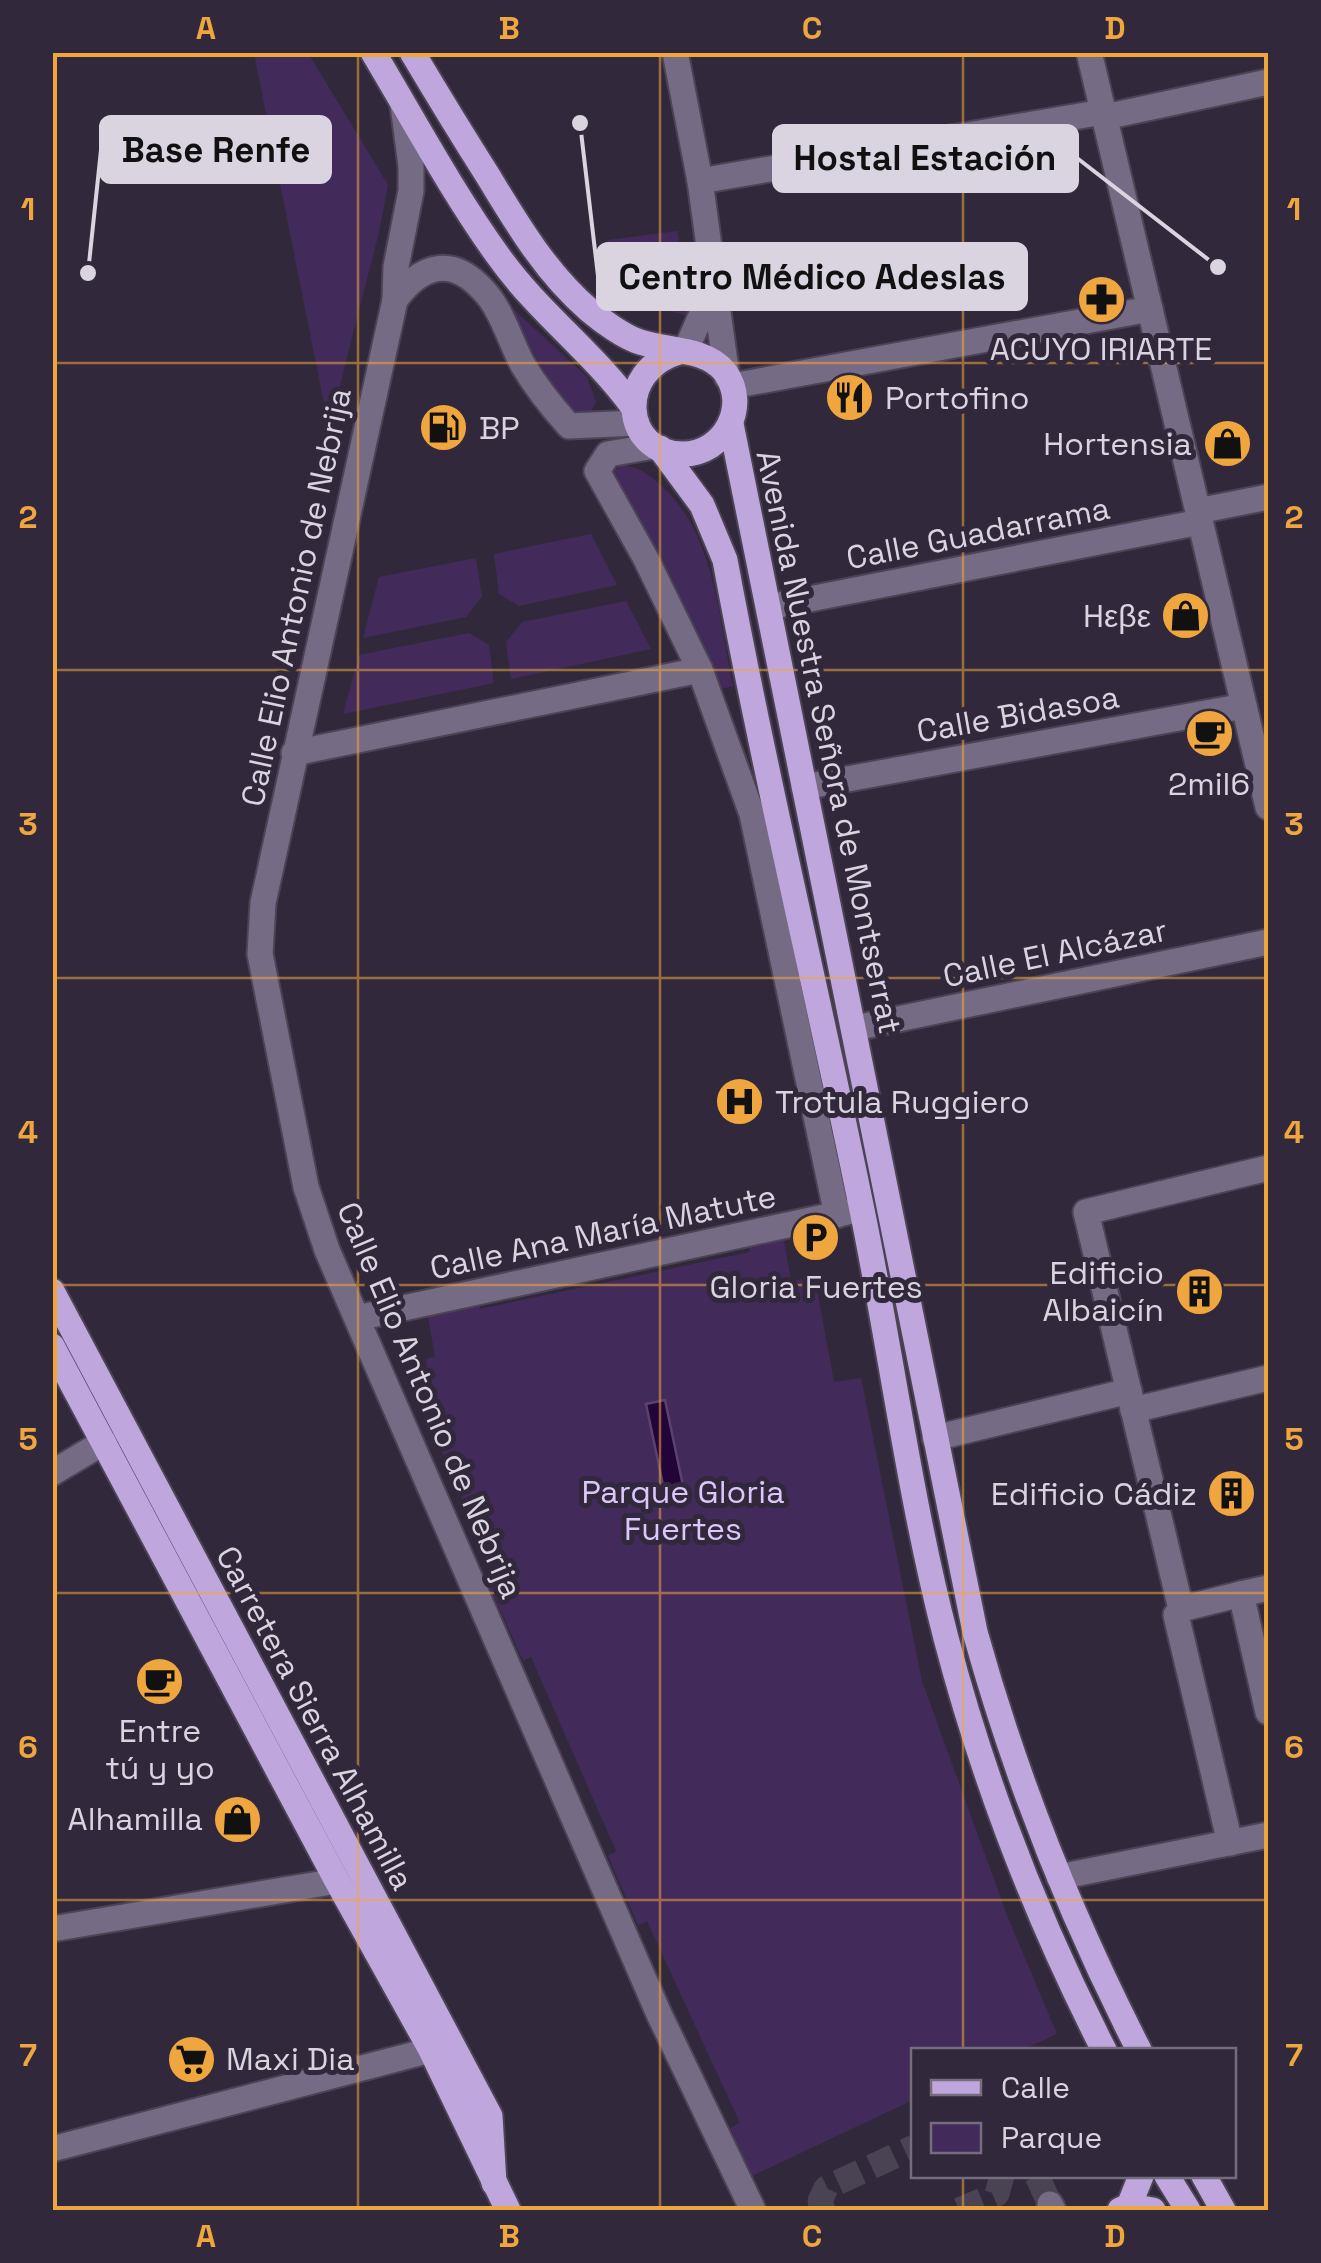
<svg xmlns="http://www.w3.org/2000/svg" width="1321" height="2263" viewBox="0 0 1321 2263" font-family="'Space Grotesk',sans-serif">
	<rect width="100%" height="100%" fill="#31293b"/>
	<g fill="#422b5a">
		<polygon points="254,53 308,53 388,185 379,232 329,428"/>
		<path d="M677 231 691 299V309L686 315C648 310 624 270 608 240Z"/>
		<polygon points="511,307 587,377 596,402 590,413 574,413 567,408 508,312"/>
		<path d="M621 465C636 466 645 472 656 481 715 529 718 616 733 686L721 689 652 545 610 474Z"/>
		<polygon points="591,534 617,585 519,606 499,594 494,554"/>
		<polygon points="476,558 482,597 466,617 363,638 379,577"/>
		<polygon points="626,601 651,649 511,679 506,642 522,622"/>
		<polygon points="469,633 489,645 494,683 343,714 359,655"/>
		<polygon points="807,1231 808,1236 784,1241 791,1281 809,1278 811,1285 816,1284 834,1382 861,1378 922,1681 1008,1918 1057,2034 1022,2050 914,2050 913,2100 752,2176 730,2128 740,2123 647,1921 638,1925 608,1856 616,1851 531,1657 523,1661 490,1587 498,1581 441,1449 448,1447 416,1372 427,1370 426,1359 435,1357 427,1311 478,1299 480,1309 750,1252 748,1241"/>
	</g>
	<polygon fill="#220439" stroke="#59426b" stroke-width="2.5" points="665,1400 686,1500 667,1504 646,1404"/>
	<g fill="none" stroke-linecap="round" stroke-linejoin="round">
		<g stroke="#4a4354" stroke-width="25" stroke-dasharray="25 12" stroke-linecap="butt">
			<polyline points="1037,2176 1050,2204"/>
			<polyline points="823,2210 820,2201 826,2188 914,2147"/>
			<polyline points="959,2210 997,2194 1002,2176"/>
		</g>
		<defs>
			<g id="minor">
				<polyline points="675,52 700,181 727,377"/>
				<polyline points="1089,52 1268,807"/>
				<polyline points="403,105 411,166 411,191 396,267 395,300 263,903 260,954 306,1187 327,1250 659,2014 753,2210"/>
				<polyline points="1105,117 1268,82"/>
				<polyline points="700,181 1103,112"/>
				<path d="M395 300C421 265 451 255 483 290 502 309 510 342 523 365 536 387 552 407 569 426L637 423"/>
				<polyline points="685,352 715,284"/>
				<polyline points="732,386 1150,309"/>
				<polyline points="655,446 608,454 597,471 646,559 700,670 752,814 837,1215"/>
				<polyline points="1198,511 1268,497"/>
				<polyline points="769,607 1200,522"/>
				<polyline points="294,753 700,670"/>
				<polyline points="804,787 1244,706"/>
				<polyline points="855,1028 1268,942"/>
				<polyline points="357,1318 852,1211"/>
				<polyline points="1133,1410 1268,1378"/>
				<polyline points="935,1438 1129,1391"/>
				<polyline points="52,1473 104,1442"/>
				<polyline points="1268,1588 1241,1594 1268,1712"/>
				<polyline points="1181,1609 1241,1594"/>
				<polyline points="1230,1843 1176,1615 1181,1609 1086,1212 1268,1168"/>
				<polyline points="1059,1877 1268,1835"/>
				<polyline points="52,1929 337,1881"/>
				<polyline points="52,2149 431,2050"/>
				<polyline points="1050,2204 1053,2210"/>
			</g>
			<g id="major">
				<path d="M373 52C413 119 454 195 499 257 538 312 594 353 633 407"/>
				<path d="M412 52C437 94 462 135 488 176 517 224 546 273 589 310 602 321 624 337 640 342 667 351 706 348 725 372 750 406 724 454 683 454 622 454 615 370 679 352"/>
				<path d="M731 424 975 1632C1015 1776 1071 1917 1139 2050"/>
				<path d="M660 448 702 505 725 560C765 776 817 990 861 1205 891 1349 909 1496 946 1638 983 1779 1038 1921 1104 2050"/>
				<polyline points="52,1291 490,2116 494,2183"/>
				<polyline points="52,1346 337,1881 431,2050 508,2210"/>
				<polyline points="1167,2176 1188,2210"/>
				<polyline points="1204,2176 1223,2210"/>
				<polyline points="1129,2206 1141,2176"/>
				<polyline points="1120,2210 1129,2206 1153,2210"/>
			</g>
		</defs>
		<use href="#minor" stroke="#4c4455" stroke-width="29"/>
		<use href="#major" stroke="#4c4455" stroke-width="29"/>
		<use href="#minor" stroke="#766b85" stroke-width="25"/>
		<use href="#major" stroke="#bfa7de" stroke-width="25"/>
	</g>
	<path fill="none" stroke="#f0a63f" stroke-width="2.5" stroke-opacity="0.55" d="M358 52V2210M660 52V2210M963 52V2050M52 363H1268M52 670H1268M52 978H1268M52 1285H1268M52 1593H1268M52 1900H1268M963 2176V2210"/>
	<defs>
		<symbol id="pharmacy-disc" viewBox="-11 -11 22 22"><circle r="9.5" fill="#f0a63f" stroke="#31293b"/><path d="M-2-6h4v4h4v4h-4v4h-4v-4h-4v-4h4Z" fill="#111"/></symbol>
		<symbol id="restaurant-disc" viewBox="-11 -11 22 22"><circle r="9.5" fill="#f0a63f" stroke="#31293b"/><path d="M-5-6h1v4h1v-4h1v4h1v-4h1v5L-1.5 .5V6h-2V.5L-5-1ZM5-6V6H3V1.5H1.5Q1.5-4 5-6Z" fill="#111"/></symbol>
		<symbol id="fuel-disc" viewBox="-11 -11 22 22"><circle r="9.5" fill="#f0a63f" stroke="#31293b"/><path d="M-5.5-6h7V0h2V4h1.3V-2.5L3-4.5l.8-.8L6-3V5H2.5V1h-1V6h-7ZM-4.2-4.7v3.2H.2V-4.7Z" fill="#111"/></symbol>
		<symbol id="shop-disc" viewBox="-11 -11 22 22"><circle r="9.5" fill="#f0a63f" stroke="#31293b"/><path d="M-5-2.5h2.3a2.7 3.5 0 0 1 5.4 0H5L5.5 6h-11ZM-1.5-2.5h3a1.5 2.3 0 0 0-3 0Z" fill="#111"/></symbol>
		<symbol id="cafe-disc" viewBox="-11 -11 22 22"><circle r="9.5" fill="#f0a63f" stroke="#31293b"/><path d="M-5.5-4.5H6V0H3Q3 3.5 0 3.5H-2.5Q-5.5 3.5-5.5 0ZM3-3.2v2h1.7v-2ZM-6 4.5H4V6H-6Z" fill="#111"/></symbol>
		<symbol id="hospital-disc" viewBox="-11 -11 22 22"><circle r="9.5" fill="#f0a63f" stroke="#31293b"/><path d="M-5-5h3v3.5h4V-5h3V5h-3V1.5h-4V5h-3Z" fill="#111"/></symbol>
		<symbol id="parking-disc" viewBox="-11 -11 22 22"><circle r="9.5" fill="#f0a63f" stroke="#31293b"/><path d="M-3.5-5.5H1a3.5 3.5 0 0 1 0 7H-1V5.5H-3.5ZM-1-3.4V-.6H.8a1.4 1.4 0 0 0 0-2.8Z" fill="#111"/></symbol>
		<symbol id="building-disc" viewBox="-11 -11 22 22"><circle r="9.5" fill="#f0a63f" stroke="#31293b"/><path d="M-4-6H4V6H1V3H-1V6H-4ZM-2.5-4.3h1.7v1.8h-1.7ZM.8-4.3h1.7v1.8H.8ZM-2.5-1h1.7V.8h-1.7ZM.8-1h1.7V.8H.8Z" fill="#111"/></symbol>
		<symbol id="supermarket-disc" viewBox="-11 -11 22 22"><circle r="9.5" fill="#f0a63f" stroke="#31293b"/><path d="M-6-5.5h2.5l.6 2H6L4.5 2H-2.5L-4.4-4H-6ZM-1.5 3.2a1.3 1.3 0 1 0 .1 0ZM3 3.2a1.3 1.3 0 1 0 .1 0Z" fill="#111"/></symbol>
	</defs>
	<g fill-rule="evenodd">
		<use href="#pharmacy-disc" x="1074" y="272" width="55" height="55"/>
		<use href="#restaurant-disc" x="822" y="370" width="55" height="55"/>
		<use href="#fuel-disc" x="416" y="400" width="55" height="55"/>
		<use href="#shop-disc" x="1200" y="416" width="55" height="55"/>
		<use href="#shop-disc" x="1158" y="588" width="55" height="55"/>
		<use href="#cafe-disc" x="1182" y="706" width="55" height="55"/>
		<use href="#hospital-disc" x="712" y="1074" width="55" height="55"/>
		<use href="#parking-disc" x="788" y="1210" width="55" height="55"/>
		<use href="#building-disc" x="1172" y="1264" width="55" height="55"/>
		<use href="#building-disc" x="1204" y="1466" width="55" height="55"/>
		<use href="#cafe-disc" x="132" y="1654" width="55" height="55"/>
		<use href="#shop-disc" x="210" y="1792" width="55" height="55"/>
		<use href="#supermarket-disc" x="164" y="2032" width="55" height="55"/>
	</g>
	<g text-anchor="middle" stroke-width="10" stroke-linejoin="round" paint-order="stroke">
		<g font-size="32" fill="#d9d4e0" stroke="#31293b" text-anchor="end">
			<text x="1101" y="360" text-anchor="middle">ACUYO IRIARTE</text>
			<text x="885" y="409" text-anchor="start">Portofino</text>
			<text x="479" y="439" text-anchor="start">BP</text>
			<text x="1192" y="455">Hortensia</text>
			<text x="1151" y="627">Hεβε</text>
			<text x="1209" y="795" text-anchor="middle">2mil6</text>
			<text x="775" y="1113" text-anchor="start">Trotula Ruggiero</text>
			<text x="1164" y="1284">Edificio<tspan x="1164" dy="37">Albaicín</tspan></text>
			<text x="816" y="1298" text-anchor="middle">Gloria Fuertes</text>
			<text x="1197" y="1505">Edificio Cádiz</text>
			<text x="160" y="1742" text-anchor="middle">Entre<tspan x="160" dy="37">tú y yo</tspan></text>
			<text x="203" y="1830">Alhamilla</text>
			<text x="226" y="2070" text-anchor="start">Maxi Dia</text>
		</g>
		<g font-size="32" fill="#d9d4e0" stroke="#31293b">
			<text transform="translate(978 533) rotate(-11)" y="11">Calle Guadarrama</text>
			<text transform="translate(296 597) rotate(-78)" y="11">Calle Elio Antonio de Nebrija</text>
			<text transform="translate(1018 714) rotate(-10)" y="11">Calle Bidasoa</text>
			<text transform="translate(829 742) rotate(78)" y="11">Avenida Nuestra Señora de Montserrat</text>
			<text transform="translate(1055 953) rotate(-12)" y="11">Calle El Alcázar</text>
			<text transform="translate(603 1232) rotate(-12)" y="11">Calle Ana María Matute</text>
			<text transform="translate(430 1400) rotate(67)" y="11">Calle Elio Antonio de Nebrija</text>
			<text transform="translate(315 1718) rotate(62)" y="11">Carretera Sierra Alhamilla</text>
		</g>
		<g font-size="32" fill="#ddc6fb" stroke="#31293b">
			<text x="683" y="1503">Parque Gloria<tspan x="683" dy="37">Fuertes</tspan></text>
		</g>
	</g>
	<path fill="none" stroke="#d9d4e0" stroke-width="4" d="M88 273L101 150M1218 267L1077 158M580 123L598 276"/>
	<g fill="#d9d4e0" stroke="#31293b" stroke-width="4">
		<circle cx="88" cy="273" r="10"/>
		<circle cx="1218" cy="267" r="10"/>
		<circle cx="580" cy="123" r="10"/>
	</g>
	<g fill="#d9d4e0" stroke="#d9d4e0" stroke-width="4">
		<rect x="101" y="117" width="229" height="65" rx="10"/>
		<rect x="774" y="126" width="303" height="65" rx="10"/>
		<rect x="598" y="244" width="428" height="65" rx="10"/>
	</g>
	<g font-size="35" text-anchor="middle" font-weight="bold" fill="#111">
		<text x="216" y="162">Base Renfe</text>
		<text x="925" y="170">Hostal Estación</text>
		<text x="812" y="289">Centro Médico Adeslas</text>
	</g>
	<rect width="1321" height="2263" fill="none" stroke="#31293b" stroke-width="110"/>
	<rect x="911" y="2048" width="325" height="130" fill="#31293b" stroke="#746d7d" stroke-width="2.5"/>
	<rect x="931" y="2080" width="50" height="15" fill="#bfa7de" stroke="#746d7d" stroke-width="2.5"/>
	<text x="1001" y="2098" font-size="30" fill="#d9d4e0">Calle</text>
	<rect x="931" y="2123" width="50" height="30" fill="#422b5a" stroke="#746d7d" stroke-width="2.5"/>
	<text x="1001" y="2148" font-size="30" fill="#d9d4e0">Parque</text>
	<rect x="55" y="55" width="1211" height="2153" fill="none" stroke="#f0a63f" stroke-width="4"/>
	<g font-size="32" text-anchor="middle" font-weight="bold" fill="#f0a63f">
		<text x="206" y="39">A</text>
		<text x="509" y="39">B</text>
		<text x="812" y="39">C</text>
		<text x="1115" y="39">D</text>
		<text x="28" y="220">1</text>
		<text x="1294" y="220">1</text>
		<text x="28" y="528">2</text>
		<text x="1294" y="528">2</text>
		<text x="28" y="835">3</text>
		<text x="1294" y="835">3</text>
		<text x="28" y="1143">4</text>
		<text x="1294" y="1143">4</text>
		<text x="28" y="1450">5</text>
		<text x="1294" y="1450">5</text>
		<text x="28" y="1758">6</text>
		<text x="1294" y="1758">6</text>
		<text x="28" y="2066">7</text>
		<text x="1294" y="2066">7</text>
		<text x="206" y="2247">A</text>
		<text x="509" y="2247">B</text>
		<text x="812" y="2247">C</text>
		<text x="1115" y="2247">D</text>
	</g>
</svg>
